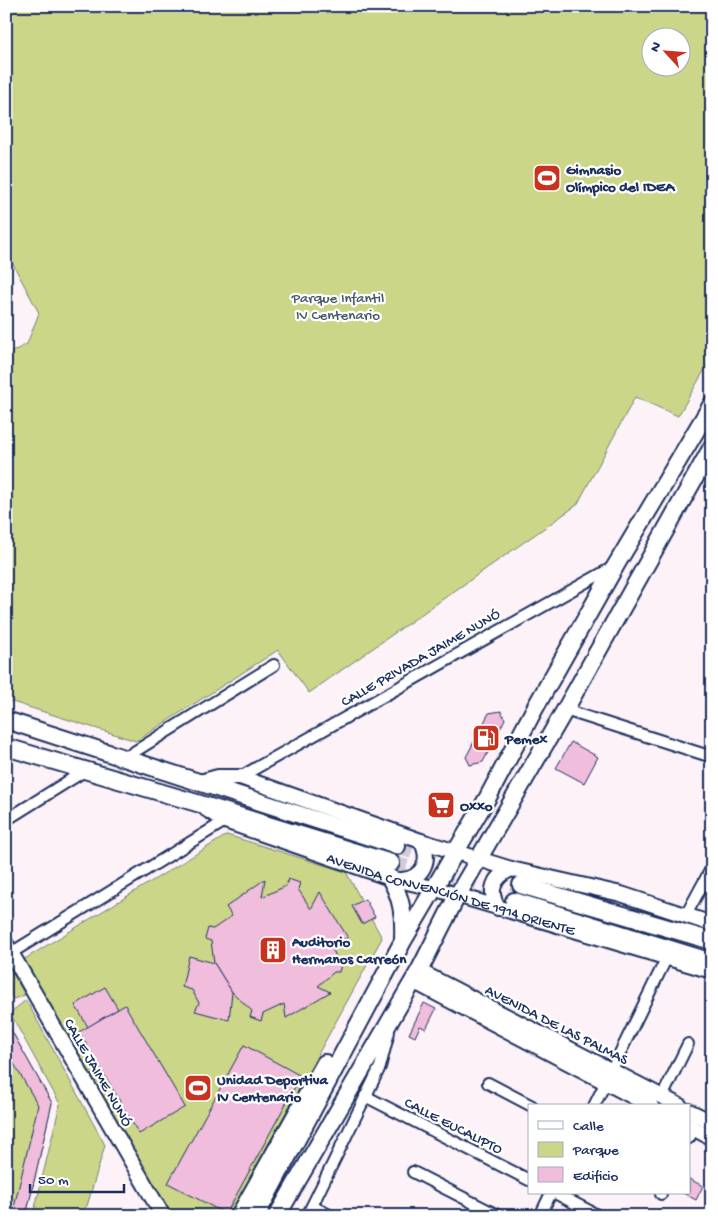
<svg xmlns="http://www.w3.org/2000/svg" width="718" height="1222" viewBox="0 0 718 1222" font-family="'Gochi Hand',sans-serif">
	<rect width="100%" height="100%" fill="#fcf2f8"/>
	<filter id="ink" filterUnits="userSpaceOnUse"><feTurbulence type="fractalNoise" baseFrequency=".02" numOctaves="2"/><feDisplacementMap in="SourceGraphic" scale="10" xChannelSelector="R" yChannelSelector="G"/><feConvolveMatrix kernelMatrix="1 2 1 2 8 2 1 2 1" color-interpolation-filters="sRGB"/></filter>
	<g filter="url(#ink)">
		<g fill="#cbd689" stroke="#738274" fill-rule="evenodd">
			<path d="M6 6H712V357L678 416 635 397 577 505 309 693 278 650 136 741 6 700V355L27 344 39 313 6 251ZM650 38H680V68H650Z"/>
			<polygon points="227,835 346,872 382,938 229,1216 172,1216 23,960"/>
			<polygon points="6,961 25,995 13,999 6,985"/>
			<polygon points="26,1000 105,1145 87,1206 77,1216 33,1216 60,1104 10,1013"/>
			<polygon points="6,1021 52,1103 26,1216 6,1216"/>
		</g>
		<g fill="#f0bddc" stroke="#1b2f5e">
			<polygon points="501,711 505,719 483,762 470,765 466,757 489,713"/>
			<polygon points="571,742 598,757 584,783 556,768"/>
			<polygon points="265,879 262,897 286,886 288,879 300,883 298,889 311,909 320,892 348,938 329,941 337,959 342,961 339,972 334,972 318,986 330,992 286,1018 284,1004 263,1014 261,1021 250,1017 252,1011 232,992 214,963 211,941 205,939 208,928 213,929 232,916 226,907"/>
			<polygon points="365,899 375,917 362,924 352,906"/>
			<polygon points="189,956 214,963 232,992 229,1020 195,1011 199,1003 192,990 182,987"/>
			<polygon points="105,987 118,1009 88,1027 75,1005"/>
			<polygon points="424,1003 436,1009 426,1029 420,1026 415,1037 409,1034"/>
			<polygon points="125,1005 185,1107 139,1134 79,1032"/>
			<polygon points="6,1021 52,1103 26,1216 12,1216 38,1105 6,1050"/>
			<polygon points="244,1045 301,1076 226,1214 168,1183"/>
			<polygon points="689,1179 703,1186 696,1200 683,1193 689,1193"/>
		</g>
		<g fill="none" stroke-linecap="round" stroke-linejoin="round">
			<g stroke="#cfcbd9" stroke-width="16" stroke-dasharray="16 8" stroke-linecap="butt">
				<polyline points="397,846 521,885"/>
				<polyline points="391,863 514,901"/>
			</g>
			<defs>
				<g id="street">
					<polyline points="565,710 712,757"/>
					<polyline points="126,757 274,665"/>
					<polyline points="240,777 613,567"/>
					<polyline points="6,820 86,770"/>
					<polyline points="686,915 712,867"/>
					<polyline points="11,953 225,821"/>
					<polyline points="488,1083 532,1106"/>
					<polyline points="365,1096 529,1180"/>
					<polyline points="662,1097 688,1044"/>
					<polyline points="594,1106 667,957"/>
					<polyline points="689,1138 694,1128"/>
					<polyline points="413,1172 499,1216"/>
					<polyline points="555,1193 599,1216"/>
					<polyline points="661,1194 661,1193"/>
					<polyline points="312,1206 331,1216"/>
					<polyline points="307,1216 380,1067 389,1032"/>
					<polyline points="540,1216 551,1193"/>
				</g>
				<g id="secondary">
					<polyline points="200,782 218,777 240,777 421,841 511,869 621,894 712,924"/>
					<path id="s1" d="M206 809 225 821 390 878 433 888 712 971"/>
					<path d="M402 880C423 878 432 860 421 841"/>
					<path d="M498 908C488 891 493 877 511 869"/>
					<polyline points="6,944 163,1216"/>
					<polyline points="419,971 680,1106"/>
					<polyline points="413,981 651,1106"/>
					<polyline points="689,1111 712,1122"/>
					<polyline points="689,1126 712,1138"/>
				</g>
				<g id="primary">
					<polyline points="6,720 397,846"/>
					<polyline points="6,747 197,803 391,863"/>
					<path d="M390 878C402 898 404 916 403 940"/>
					<polyline points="521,885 712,941"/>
					<polyline points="514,901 712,962"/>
					<polyline points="239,1216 325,1063"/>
					<polyline points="256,1216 403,941 488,797 535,708 616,565 712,404"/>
					<polyline points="277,1216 419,971 457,896 565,710 712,447"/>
				</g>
			</defs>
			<use href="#street" stroke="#1b2f5e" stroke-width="14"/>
			<use href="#secondary" stroke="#1b2f5e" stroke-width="18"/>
			<use href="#primary" stroke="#1b2f5e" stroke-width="20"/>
			<use href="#street" stroke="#fff" stroke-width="10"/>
			<use href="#secondary" stroke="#fff" stroke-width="14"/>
			<use href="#primary" stroke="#fff" stroke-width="16"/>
		</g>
	</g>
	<defs>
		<symbol id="stadium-square" viewBox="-11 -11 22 22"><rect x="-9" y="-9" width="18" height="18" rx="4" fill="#c8321e" stroke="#fff"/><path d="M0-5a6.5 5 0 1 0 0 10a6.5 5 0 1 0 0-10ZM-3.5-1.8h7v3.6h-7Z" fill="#fff"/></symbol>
		<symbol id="fuel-square" viewBox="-11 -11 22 22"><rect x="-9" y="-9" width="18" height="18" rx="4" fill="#c8321e" stroke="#fff"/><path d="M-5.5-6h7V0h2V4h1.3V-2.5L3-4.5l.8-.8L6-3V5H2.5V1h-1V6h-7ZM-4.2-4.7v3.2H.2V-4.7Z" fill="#fff"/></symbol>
		<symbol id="supermarket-square" viewBox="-11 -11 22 22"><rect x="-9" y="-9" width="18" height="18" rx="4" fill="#c8321e" stroke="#fff"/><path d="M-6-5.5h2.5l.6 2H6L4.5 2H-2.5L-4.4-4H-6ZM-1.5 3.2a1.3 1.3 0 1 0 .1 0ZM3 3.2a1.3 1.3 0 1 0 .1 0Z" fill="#fff"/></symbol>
		<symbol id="building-square" viewBox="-11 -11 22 22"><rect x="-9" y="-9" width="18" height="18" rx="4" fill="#c8321e" stroke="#fff"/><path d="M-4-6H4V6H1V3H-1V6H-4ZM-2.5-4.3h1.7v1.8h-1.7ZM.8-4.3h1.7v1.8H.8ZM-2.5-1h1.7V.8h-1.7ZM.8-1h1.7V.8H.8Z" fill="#fff"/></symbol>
	</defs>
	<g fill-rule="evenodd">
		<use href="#stadium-square" x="531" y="162" width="32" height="32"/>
		<use href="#fuel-square" x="470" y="722" width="32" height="32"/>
		<use href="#supermarket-square" x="425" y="789" width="32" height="32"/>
		<use href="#building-square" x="257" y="934" width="32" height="32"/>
		<use href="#stadium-square" x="182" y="1072" width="32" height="32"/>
	</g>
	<g text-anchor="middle" stroke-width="4.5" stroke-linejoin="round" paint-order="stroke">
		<g font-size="15" font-weight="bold" fill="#1b2f5e" stroke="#fff" text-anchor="start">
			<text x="566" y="174">Gimnasio<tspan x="566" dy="17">Olímpico del IDEA</tspan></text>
			<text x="505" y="743">Pemex</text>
			<text x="460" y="810">Oxxo</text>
			<text x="292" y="946">Auditorio<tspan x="292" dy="17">Hermanos Carreón</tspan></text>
			<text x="217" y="1084">Unidad Deportiva<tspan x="217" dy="17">IV Centenario</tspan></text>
		</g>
		<g font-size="15" fill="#475969" stroke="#fff">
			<text x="338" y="302">Parque Infantil<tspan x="338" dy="17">IV Centenario</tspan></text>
		</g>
		<g font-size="15" fill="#1b2f5e" stroke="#fff">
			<text transform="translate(420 657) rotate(-30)" y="5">CALLE PRIVADA JAIME NUNÓ</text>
			<text dy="5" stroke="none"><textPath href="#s1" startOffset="260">AVENIDA CONVENCIÓN DE 1914 ORIENTE</textPath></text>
			<text transform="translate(557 1024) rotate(27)" y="5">AVENIDA DE LAS PALMAS</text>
			<text transform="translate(99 1072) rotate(60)" y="5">CALLE JAIME NUNÓ</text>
			<text transform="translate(454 1125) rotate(27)" y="5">CALLE EUCALIPTO</text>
		</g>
	</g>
	<rect width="718" height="1222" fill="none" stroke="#fff" stroke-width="25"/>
	<rect x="12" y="12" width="693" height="1197" fill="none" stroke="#1b2f5e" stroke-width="2" filter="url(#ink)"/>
	<rect x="528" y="1104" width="162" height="90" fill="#ffffff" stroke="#a4acbf"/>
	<rect x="538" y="1121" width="25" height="8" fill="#ffffff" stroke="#a4acbf"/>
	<text x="573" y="1130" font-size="15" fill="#1b2f5e">Calle</text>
	<rect x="538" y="1142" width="25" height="15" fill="#cbd689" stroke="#a4acbf"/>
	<text x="573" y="1154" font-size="15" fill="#1b2f5e">Parque</text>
	<rect x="538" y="1167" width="25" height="15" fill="#f0bddc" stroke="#a4acbf"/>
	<text x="573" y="1180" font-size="15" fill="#1b2f5e">Edificio</text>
	<g transform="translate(666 52) rotate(296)"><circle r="24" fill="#ffffff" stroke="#a4acbf"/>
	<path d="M0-4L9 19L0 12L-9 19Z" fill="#c8321e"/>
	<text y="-8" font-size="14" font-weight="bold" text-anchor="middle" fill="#1b2f5e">N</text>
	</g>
	<path d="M30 1184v8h94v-8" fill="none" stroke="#1b2f5e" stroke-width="2.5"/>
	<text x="38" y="1184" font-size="15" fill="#1b2f5e" stroke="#ffffff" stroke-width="4" paint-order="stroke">50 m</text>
</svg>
